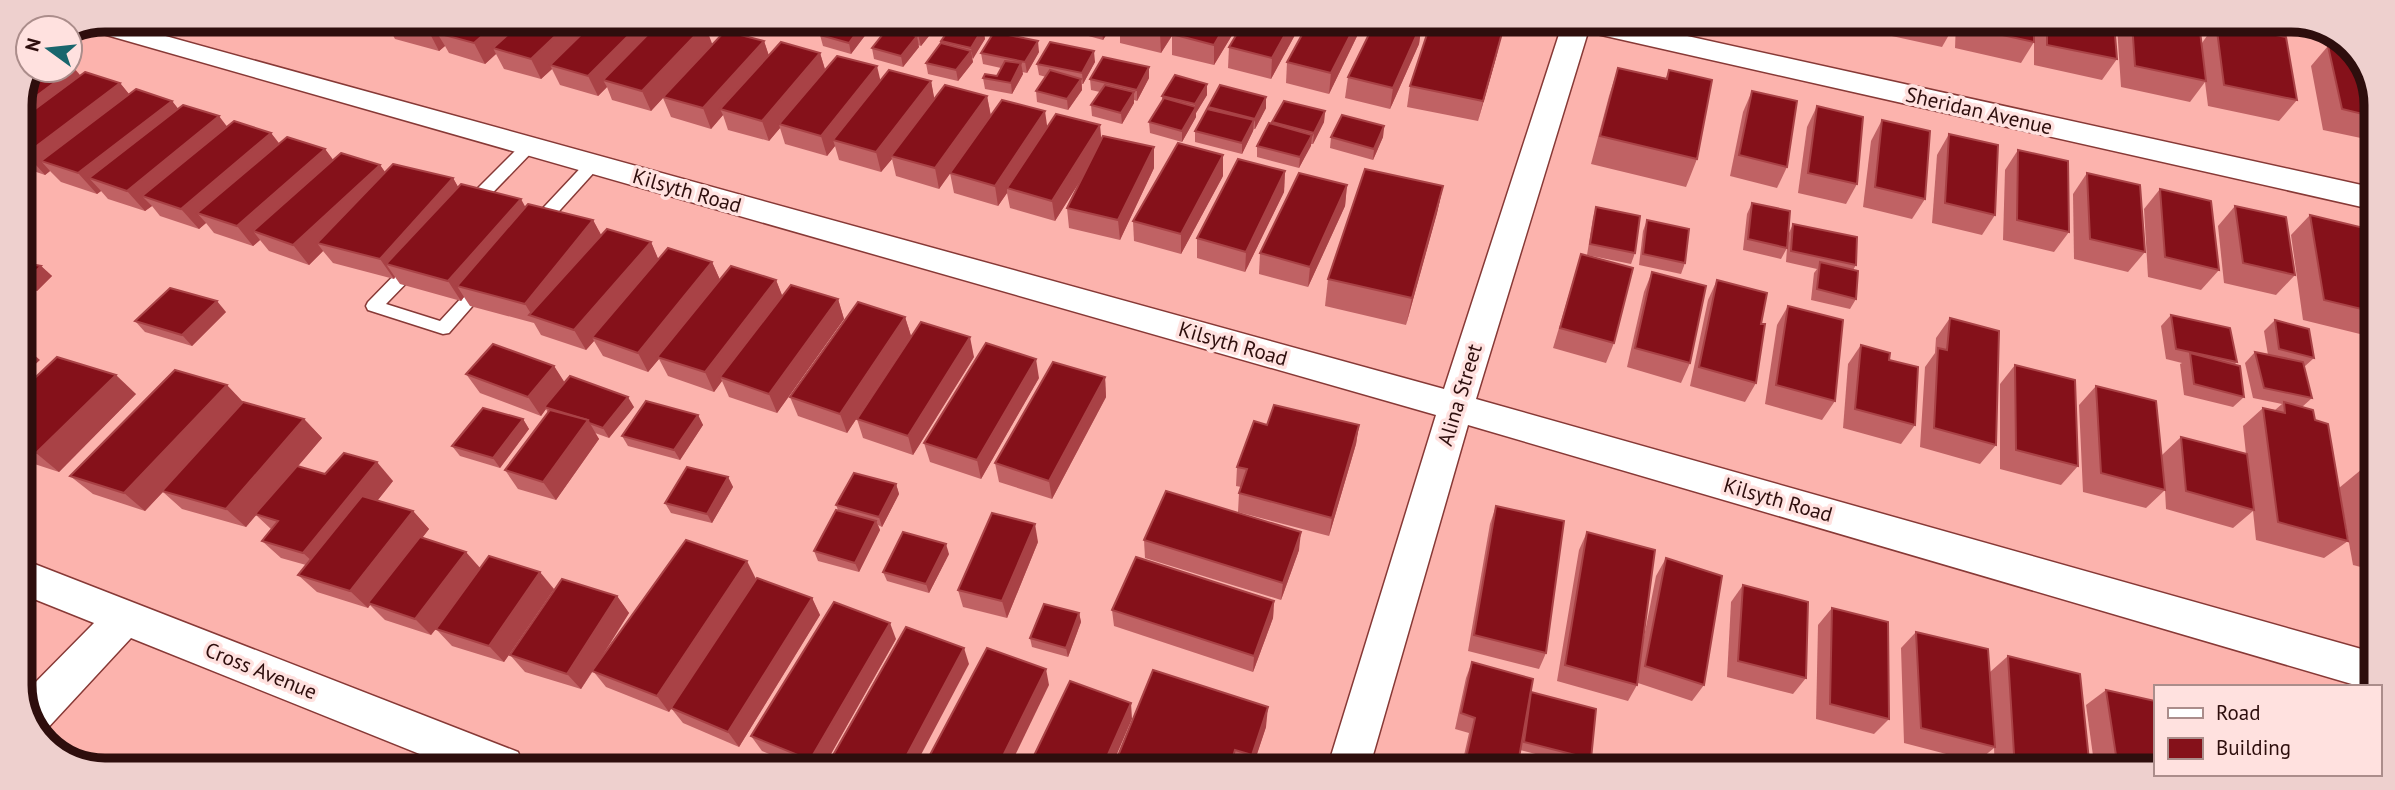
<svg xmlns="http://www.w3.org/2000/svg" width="2395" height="790" viewBox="0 0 2395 790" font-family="'PT Sans',sans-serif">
	<rect width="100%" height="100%" fill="#fcb3ad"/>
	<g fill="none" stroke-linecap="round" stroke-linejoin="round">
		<defs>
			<g id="lane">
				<polygon points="528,142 533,143 536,147 533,151 477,209 465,209 463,205 465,201 523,143"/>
				<polygon points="593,159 598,160 601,164 598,168 542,230 530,230 528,226 530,222 588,160"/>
				<polygon points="413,260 419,262 421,266 419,270 386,304 440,321 476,282 482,280 490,286 449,333 443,334 368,310 366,306 368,302 407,262"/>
			</g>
			<g id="street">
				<polygon points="104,19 1444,389 1563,22 1624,22 2375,188 2375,210 1588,32 1476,399 2372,652 2372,687 2362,687 1468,425 1369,769 1327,769 1436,415 82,28"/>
				<polygon points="19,558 518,752 524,767 452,767 131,638 44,732 36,735 21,697 94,623 19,593"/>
			</g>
		</defs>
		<use href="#lane" stroke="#873936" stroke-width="3"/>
		<use href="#street" stroke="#873936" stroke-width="3"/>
		<use href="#lane" fill="#fff" fill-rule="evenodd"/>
		<use href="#street" fill="#fff" fill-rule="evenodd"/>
	</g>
	<g fill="#c06264">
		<polygon points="335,20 657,20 658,24 712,44 764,41 769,56 820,53 825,69 881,81 931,81 934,99 987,96 991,116 1101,140 1154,147 1154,168 1120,240 1069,228 1067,208 1083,176 1055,221 1010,208 1007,193 998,206 954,193 950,173 939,189 896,176 892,159 881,172 839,160 835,146 827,156 785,144 780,128 769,141 728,130 723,115 711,129 671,117 663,98 651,111 612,100 607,87 598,96 560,85 552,69 541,79 504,69 496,54 485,64 449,53 445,46 439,51 395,39 388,26 379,33 336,21"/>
		<polygon points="719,20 751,21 745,27"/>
		<polygon points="825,21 876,21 851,54 823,46 820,35 830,24 826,23"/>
		<polygon points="895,21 935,21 936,27 921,46 918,45 919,47 903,67 874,59 872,48 890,29 889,27"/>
		<polygon points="1027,21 1057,21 1053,27"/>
		<polygon points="1062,21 1115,21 1103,40 1063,29"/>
		<polygon points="1120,21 1240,22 1214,65 1172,55 1172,36 1161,53 1120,43"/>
		<polygon points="1302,22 1271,79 1228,68 1229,47"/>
		<polygon points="1422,23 1419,44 1390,109 1345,98 1348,77"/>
		<polygon points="1827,23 1865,23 1862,30"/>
		<polygon points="1879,23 1954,23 1954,26 1942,47 1878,33"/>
		<polygon points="1956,23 2034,23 2034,42 2021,63 1955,48"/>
		<polygon points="2034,23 2114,23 2117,59 2102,80 2034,65"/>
		<polygon points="2119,23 2199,23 2202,43 2216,23 2297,100 2279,121 2208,106 2205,82 2190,102 2121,87 2117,27"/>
		<polygon points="983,28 985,39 972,59 973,62 958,81 928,74 926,63 942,43 941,41"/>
		<polygon points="1360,30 1329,94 1286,83 1287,62"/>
		<polygon points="2328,46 2376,98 2375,141 2323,130 2311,66"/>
		<polygon points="1039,52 1027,73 1022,72 1023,74 1012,94 985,89 983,78 997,76 1001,68 983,64 981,53"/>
		<polygon points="1497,54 1478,121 1407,107 1410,86"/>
		<polygon points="1095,62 1083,84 1082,84 1082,90 1068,110 1037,102 1036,91 1046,77 1039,75 1037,64"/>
		<polygon points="1149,67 1149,78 1137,101 1134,100 1134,103 1122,124 1092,116 1091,105 1100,92 1091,90 1090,79"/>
		<polygon points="1618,68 1666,78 1669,70 1697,159 1686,187 1591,164 1609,96"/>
		<polygon points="81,76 120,83 129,94 172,101 178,109 227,126 271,133 279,143 325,149 333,160 380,165 385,172 453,178 458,187 525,207 593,220 601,236 651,242 658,259 712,262 720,280 776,280 782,296 838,299 844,319 777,413 729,397 722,381 714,392 668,376 659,359 648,372 603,356 594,341 586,350 541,335 534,323 470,306 464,297 461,301 400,284 395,277 394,279 333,263 323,251 309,265 269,251 260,240 253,246 214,233 206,223 199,229 160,216 152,206 145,211 108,199 101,191 97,194 61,182 50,171 45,175 19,166 19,99"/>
		<polygon points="1207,84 1207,95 1196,113 1196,117 1182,142 1150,133 1149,122 1162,101 1162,96"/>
		<polygon points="1752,91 1787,167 1777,188 1730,176 1743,112"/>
		<polygon points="1817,106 1857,184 1846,204 1798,193 1807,127"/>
		<polygon points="1208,107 1266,108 1255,129 1254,129 1242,154 1195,142 1195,131 1208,109"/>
		<polygon points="1325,111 1324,122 1313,144 1311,144 1299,168 1257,157 1257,146 1272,124 1272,122"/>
		<polygon points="1882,120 1925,199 1912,219 1863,207 1871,141"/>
		<polygon points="1384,126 1383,137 1373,160 1330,148 1331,137"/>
		<polygon points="1949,134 1995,215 1982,235 1932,223 1937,155"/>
		<polygon points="2018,150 2069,232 2054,252 2003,240 2005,170"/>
		<polygon points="1285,171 1284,192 1245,272 1197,258 1197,238"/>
		<polygon points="2087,173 2145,252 2128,272 2074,259 2073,194"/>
		<polygon points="1223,176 1181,254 1134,241 1133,221"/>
		<polygon points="1347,185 1345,206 1308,287 1259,274 1260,253"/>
		<polygon points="1443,186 1437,213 1406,325 1325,306 1328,279"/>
		<polygon points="2160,189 2219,270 2201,290 2148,277 2144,209"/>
		<polygon points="1752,203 1788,235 1793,224 1856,265 1853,270 1856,299 1850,309 1811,300 1814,273 1817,269 1786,262 1787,248 1781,259 1743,250 1747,214"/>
		<polygon points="2235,206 2295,275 2276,295 2224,283 2218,226"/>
		<polygon points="1596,207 1635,253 1631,264 1587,255 1593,218"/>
		<polygon points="2310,215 2368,250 2375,243 2374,320 2360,334 2303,320 2291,235"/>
		<polygon points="1647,220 1685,263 1681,274 1639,265 1643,231"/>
		<polygon points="1581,254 1614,343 1606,363 1553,348"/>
		<polygon points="19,262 41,266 52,276 37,291 19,288"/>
		<polygon points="1652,272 1690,363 1681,383 1627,367 1644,292"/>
		<polygon points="1717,280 1761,324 1756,383 1745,402 1690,386 1708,300"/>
		<polygon points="1788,306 1835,401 1822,420 1765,404 1777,325"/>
		<polygon points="226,312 192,346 145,332 135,321"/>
		<polygon points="2171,315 2237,362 2235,364 2244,397 2233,407 2184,395 2180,364 2182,363 2166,359 2161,326"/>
		<polygon points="905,317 911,336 847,433 798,416 790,397"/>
		<polygon points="1950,318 1996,445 1980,464 1920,447 1925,367 1935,353 1936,338"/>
		<polygon points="2275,320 2314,358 2304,367 2312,398 2302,407 2315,420 2348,541 2324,558 2256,540 2253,511 2233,528 2166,509 2165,490 2146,508 2083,492 2079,405 2096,386 2162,455 2181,437 2246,454 2243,426 2263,408 2275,410 2282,404 2253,398 2245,363 2255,352 2268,355 2264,331"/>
		<polygon points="1861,345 1889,360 1915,425 1901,444 1843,428 1848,364"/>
		<polygon points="974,357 913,455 863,438 857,419"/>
		<polygon points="2015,365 2078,466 2061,485 2000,469 2000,384"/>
		<polygon points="554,366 565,383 634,407 609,438 595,433 599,439 556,500 518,489 505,470 548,413 546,409 541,416 480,393 466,374"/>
		<polygon points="1105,377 1106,397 1052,499 999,482 995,463"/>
		<polygon points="1039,378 981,479 930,462 924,443"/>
		<polygon points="19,393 136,394 59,472 19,459"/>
		<polygon points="243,402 304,419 322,438 298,466 325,474 393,481 377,501 413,511 429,529 422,538 480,568 554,589 504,662 452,646 436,629 431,635 385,620 370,605 368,608 317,592 298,575 306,565 281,558 262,541 271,529 256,515 246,527 182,509 163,492 145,511 93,494 70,476"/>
		<polygon points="698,415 703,425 680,460 628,446 622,436"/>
		<polygon points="523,419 529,429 500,468 460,456 452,446"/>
		<polygon points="1267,425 1359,425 1356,444 1329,536 1238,512 1239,493 1241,487 1236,486 1237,467"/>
		<polygon points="2362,469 2373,472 2372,570 2353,565 2339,488"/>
		<polygon points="728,477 733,487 712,523 671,513 665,503"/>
		<polygon points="896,484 899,494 882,527 878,525 880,530 859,572 818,561 814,551 838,510 836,505"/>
		<polygon points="1496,506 1546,653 1539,669 1468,651 1490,524"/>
		<polygon points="1587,532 1642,647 1656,576 1666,558 1704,685 1692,701 1638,683 1637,685 1628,701 1557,681 1579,550"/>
		<polygon points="1144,540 1299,550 1281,600 1145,558"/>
		<polygon points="1038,542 1007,618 963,607 958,590"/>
		<polygon points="949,554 929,593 887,581 883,572"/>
		<polygon points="756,579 669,712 606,687 593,671 581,689 525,672 510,655 617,596 629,613 597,665"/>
		<polygon points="1743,585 1806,678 1793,694 1727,677 1731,602"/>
		<polygon points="812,598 820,615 739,747 683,723 671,708"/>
		<polygon points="1274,601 1273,618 1253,672 1114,626 1112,610"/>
		<polygon points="1832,608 1889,719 1874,734 1816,719 1818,625"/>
		<polygon points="1079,613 1081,622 1068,657 1032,647 1030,638"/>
		<polygon points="1916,632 1990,672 2008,656 2090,770 1995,770 1994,748 1977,762 1904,743 1901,648"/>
		<polygon points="896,639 823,768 803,768 762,751 751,736"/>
		<polygon points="1472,662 1530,695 1591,759 1586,767 1520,750 1517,769 1461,769 1469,733 1455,729 1466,678"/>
		<polygon points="2106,690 2155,770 2095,770 2086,705"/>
		<polygon points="1266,727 1252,769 1113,768"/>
	</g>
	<g fill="#a94246">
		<polygon points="371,20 384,20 388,26 379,33"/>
		<polygon points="439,20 474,20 437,33 445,46 439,51 428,30"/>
		<polygon points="500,20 533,20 493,48 496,54 485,64 474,43"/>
		<polygon points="572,20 603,20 550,65 552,69 541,79 531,59"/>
		<polygon points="644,20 657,20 661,32 603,80 607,87 598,96 588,76"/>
		<polygon points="743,21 751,21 745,27"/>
		<polygon points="865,21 876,21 851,54 849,43"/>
		<polygon points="930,21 935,21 936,27 921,46 918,35"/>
		<polygon points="1052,21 1057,21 1053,27"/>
		<polygon points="1101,21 1115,21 1103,40"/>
		<polygon points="1168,21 1181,21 1161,53 1160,33"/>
		<polygon points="1228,21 1240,22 1214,65 1214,45"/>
		<polygon points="1292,22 1302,22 1271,79 1272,58"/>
		<polygon points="1357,22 1361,22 1360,30 1329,94 1331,73"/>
		<polygon points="1422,23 1419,44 1390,109 1393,88"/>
		<polygon points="705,25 713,46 663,97 663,98 651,111 642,91"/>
		<polygon points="983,28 985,39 973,59 971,48"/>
		<polygon points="1502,33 1497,54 1478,121 1483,101"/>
		<polygon points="917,36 919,47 903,67 901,56"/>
		<polygon points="764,41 771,62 720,109 723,115 711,129 703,108"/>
		<polygon points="1038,41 1039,52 1027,73 1025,62"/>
		<polygon points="971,51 973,62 958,81 956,70"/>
		<polygon points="1094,51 1095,62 1083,84 1082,73"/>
		<polygon points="820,53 826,73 779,124 780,128 769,141 762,121"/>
		<polygon points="1021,63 1023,74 1012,94 1011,83"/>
		<polygon points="877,66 882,87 833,140 835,146 827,156 821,136"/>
		<polygon points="1149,67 1149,78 1137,101 1137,90"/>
		<polygon points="74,68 92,89 19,143 19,109"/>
		<polygon points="1081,79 1082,90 1068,110 1067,99"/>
		<polygon points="931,81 935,102 891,156 892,159 881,172 876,152"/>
		<polygon points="120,83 137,104 41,161 50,171 45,175 26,154"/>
		<polygon points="1207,84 1207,95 1196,113 1196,117 1182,142 1182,131 1195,108 1195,104"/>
		<polygon points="1134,92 1134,103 1122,124 1121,113"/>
		<polygon points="987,96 991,117 939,189 935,168"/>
		<polygon points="1266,97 1266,108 1255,129 1255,119"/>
		<polygon points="172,101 188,121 89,178 101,191 97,194 78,173"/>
		<polygon points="1045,111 1048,132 1007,188 1007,193 998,206 995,186"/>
		<polygon points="1325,111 1324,122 1313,144 1314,133"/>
		<polygon points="219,116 235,137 142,196 152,206 145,211 127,191"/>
		<polygon points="1254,120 1253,131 1242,154 1242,143"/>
		<polygon points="1100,125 1102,146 1055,221 1052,201"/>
		<polygon points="1384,126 1383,137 1373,160 1374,149"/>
		<polygon points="271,133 286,153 197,213 206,223 199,229 181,209"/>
		<polygon points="1312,135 1311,146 1299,168 1300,157"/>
		<polygon points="1154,147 1154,168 1120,240 1118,220"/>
		<polygon points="325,149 340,169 253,231 260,240 253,246 237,226"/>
		<polygon points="1223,155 1223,176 1181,254 1181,234"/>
		<polygon points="380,165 394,185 317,243 323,251 309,265 293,245"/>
		<polygon points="1285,171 1284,192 1245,272 1246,252"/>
		<polygon points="453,178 465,199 386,264 395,277 394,279 380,259"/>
		<polygon points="1347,185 1345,206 1308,287 1310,267"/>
		<polygon points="1443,186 1437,213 1406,325 1412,298"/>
		<polygon points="19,195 26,202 19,207"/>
		<polygon points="521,199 532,219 457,286 464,297 461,301 448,281"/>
		<polygon points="593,220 604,240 533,317 525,304"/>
		<polygon points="651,242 660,263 592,337 594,341 586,350 574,330"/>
		<polygon points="712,262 721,282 657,357 659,359 648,372 638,353"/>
		<polygon points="41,266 52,276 37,291 25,281"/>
		<polygon points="776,280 784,300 720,377 722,381 714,392 705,372"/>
		<polygon points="838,299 844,319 777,413 769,394"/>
		<polygon points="217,301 226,312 192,346 182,335"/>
		<polygon points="905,317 911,336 847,433 840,414"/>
		<polygon points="970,337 974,357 913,455 908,436"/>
		<polygon points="19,342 40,360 19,379"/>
		<polygon points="1036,359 1039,378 981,479 977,460"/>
		<polygon points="554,366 566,385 544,407 546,409 541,416 528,397"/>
		<polygon points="116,375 136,394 59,472 36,453"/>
		<polygon points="1105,377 1106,397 1052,499 1049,481"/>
		<polygon points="227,385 245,404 145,511 124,493"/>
		<polygon points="628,397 634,407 609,438 603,428"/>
		<polygon points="698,415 703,425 680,460 674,450"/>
		<polygon points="304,419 322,438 246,527 226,509"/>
		<polygon points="523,419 529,429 500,468 493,458"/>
		<polygon points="588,420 599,439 556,500 543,482"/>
		<polygon points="1359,425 1356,444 1329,536 1332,518"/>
		<polygon points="377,462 393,481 322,570 303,553"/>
		<polygon points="728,477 733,487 712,523 707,514"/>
		<polygon points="896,484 899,494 882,527 879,517"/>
		<polygon points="413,511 429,529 371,604 368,603 370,605 368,608 350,591"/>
		<polygon points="876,521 880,530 859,572 855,563"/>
		<polygon points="1035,524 1038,542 1007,618 1002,601"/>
		<polygon points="1301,532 1299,550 1281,600 1283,583"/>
		<polygon points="946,544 949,554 929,593 926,584"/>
		<polygon points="466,552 481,569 431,635 415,619"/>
		<polygon points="747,561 756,579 669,712 657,696"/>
		<polygon points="540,572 554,589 504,662 489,646"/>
		<polygon points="617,596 629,613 581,689 567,674"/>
		<polygon points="812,598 820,615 739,747 728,732"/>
		<polygon points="1274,601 1273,618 1253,672 1254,656"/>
		<polygon points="1079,613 1081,622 1068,657 1066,648"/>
		<polygon points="890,623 896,639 823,768 815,768 810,760"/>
		<polygon points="964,648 969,664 914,768 900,768"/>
		<polygon points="1046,669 1049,685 1009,768 997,768"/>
		<polygon points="1131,703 1132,719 1111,768 1102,768"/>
		<polygon points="1268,707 1266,727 1252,769 1251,769 1252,755"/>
		<polygon points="1235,750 1234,769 1229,769"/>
	</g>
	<g fill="#85111a" stroke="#a94246" stroke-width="2">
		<polygon points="390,20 439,20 428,30"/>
		<polygon points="452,20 500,20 474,43 437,33"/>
		<polygon points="524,20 572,20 531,59 493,48"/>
		<polygon points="596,20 644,20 588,76 550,65"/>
		<polygon points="662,20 687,20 705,25 642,91 603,80"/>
		<polygon points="832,21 865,21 849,43 820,35"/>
		<polygon points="895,21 930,21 918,35 889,27"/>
		<polygon points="1120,21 1168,21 1160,33 1119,22"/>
		<polygon points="1180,21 1228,21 1214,45 1172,34"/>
		<polygon points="954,22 983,28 971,48 941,41"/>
		<polygon points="1244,22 1292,22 1272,58 1229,47"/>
		<polygon points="1309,22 1357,22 1331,73 1287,62"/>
		<polygon points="1375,22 1417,22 1422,23 1393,88 1348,77"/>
		<polygon points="1431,22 1441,22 1502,33 1483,101 1410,86"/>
		<polygon points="1938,23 1954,23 1954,26"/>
		<polygon points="1967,23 2034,23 2034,42 1966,27"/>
		<polygon points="2047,23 2114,23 2117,59 2047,45"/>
		<polygon points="2132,23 2199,23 2206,81 2135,66"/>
		<polygon points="2216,23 2286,37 2297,100 2224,85"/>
		<polygon points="887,29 917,36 901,56 872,48"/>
		<polygon points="725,31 764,41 703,108 663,97"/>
		<polygon points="994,32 1038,41 1025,62 981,53"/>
		<polygon points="781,42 820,53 762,121 720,109"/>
		<polygon points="1050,42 1094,51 1082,73 1037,64"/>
		<polygon points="941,43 971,51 956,70 926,63"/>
		<polygon points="2328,46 2358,52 2376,98 2375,117 2342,109"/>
		<polygon points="837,56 877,66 821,136 779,124"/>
		<polygon points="1103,57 1149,67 1137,90 1090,79"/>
		<polygon points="1005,61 1021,63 1011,83 983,78 985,74 997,76"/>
		<polygon points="70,67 74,68 19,109 19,99 33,70 70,70"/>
		<polygon points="1618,68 1667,79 1669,70 1712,80 1697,159 1600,136"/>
		<polygon points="889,70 931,81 876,152 833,140"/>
		<polygon points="1050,70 1081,79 1067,99 1036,91"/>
		<polygon points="85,72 120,83 26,154 19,152 19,121"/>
		<polygon points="1175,75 1207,84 1195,104 1162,96"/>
		<polygon points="945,85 987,96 935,168 891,156"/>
		<polygon points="1105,85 1134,92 1121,113 1091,105"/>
		<polygon points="1220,85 1266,97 1255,119 1208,107"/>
		<polygon points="136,89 172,101 78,173 41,161"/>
		<polygon points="1752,91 1797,101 1787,167 1739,155"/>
		<polygon points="1164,98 1196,107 1182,131 1149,122"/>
		<polygon points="1002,100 1045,111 995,186 950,173"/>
		<polygon points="1284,101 1325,111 1314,133 1272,122"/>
		<polygon points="183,105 219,116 127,191 89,178"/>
		<polygon points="1817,106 1863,117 1857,184 1808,173"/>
		<polygon points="1207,109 1254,120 1242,143 1195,131"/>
		<polygon points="1056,114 1100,125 1052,201 1007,188"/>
		<polygon points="1342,115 1384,126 1374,149 1331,137"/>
		<polygon points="1882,120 1930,131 1925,199 1875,187"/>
		<polygon points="234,121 271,133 181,209 142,196"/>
		<polygon points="1269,123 1312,135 1300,157 1257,146"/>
		<polygon points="1949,134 1998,145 1995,215 1945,203"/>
		<polygon points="1103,136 1154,147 1118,220 1067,208"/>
		<polygon points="287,137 325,149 237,226 197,213"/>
		<polygon points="1178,143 1223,155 1181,234 1133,221"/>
		<polygon points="2018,150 2068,161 2069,232 2017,220"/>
		<polygon points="341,153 380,165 293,245 253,231"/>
		<polygon points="1238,159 1285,171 1246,252 1197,238"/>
		<polygon points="393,164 453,178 380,259 317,243"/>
		<polygon points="1365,169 1443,186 1412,298 1328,279"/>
		<polygon points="1299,173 1347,185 1310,267 1260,253"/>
		<polygon points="2087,173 2140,185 2145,252 2090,239"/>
		<polygon points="461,184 521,199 448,281 386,264"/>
		<polygon points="2160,189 2211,201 2219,270 2165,257"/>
		<polygon points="1752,203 1790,211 1787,248 1748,239"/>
		<polygon points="528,204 593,220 525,304 457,286"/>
		<polygon points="2235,206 2286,217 2295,275 2243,263"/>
		<polygon points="1596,207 1640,216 1635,253 1590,244"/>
		<polygon points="2310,215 2364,228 2374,280 2374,312 2324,300"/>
		<polygon points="1647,220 1689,229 1685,263 1643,254"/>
		<polygon points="1793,224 1857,237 1856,265 1791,251"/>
		<polygon points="607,229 651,242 574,330 529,315"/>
		<polygon points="668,248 712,262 638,353 592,337"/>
		<polygon points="1581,254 1633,268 1614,343 1560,328"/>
		<polygon points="19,262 41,266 25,281 19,280"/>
		<polygon points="1820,262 1858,271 1856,299 1817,289"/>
		<polygon points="731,266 776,280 705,372 657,357"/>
		<polygon points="1652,272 1706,286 1690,363 1635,348"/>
		<polygon points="1717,280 1767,293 1761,324 1765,324 1756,383 1699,367"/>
		<polygon points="791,285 838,299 769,394 720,377"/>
		<polygon points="170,288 217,301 182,335 135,321"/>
		<polygon points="858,302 905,317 840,414 790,397"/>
		<polygon points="1788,306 1843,320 1835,401 1776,385"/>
		<polygon points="2171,315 2230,328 2237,362 2176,349"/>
		<polygon points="1950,318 1999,331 1996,445 1934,428 1938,348 1947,350"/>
		<polygon points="2275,320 2309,329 2314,358 2279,349"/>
		<polygon points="921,322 970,337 908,436 857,419"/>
		<polygon points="986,343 1036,359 977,460 924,443"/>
		<polygon points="493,344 554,366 528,397 466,374"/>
		<polygon points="1861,345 1890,353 1889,360 1918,367 1915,425 1855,409"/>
		<polygon points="2255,352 2303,362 2312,398 2264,388"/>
		<polygon points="2190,353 2240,366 2244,397 2194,384"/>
		<polygon points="57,357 116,375 36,453 19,448 19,393"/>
		<polygon points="1053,362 1105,377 1049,481 995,463"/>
		<polygon points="2015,365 2075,380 2078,466 2016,450"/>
		<polygon points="175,370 227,385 124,493 70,476"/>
		<polygon points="570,376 628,397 603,428 589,423 588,420 544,407"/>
		<polygon points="2096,386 2156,401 2165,490 2101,473"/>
		<polygon points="646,401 698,415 674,450 622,436"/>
		<polygon points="243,402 304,419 226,509 162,491"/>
		<polygon points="2284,402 2313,410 2315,420 2328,424 2348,541 2278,522 2263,408 2285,413"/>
		<polygon points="1274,405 1359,425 1332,518 1239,493 1247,469 1237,467 1254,421 1267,425"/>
		<polygon points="483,408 523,419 493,458 452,446"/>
		<polygon points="550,410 588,420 543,482 505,470"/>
		<polygon points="2181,437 2247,454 2254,510 2186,491"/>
		<polygon points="344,453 377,462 303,553 262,541 278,521 255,514 297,466 325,474"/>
		<polygon points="687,467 728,477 707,514 665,503"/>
		<polygon points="2362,469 2373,472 2373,525"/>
		<polygon points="854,473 896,484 879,517 836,505"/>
		<polygon points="1166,491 1301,532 1283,583 1144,540"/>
		<polygon points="362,496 413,511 350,591 298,575"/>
		<polygon points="1496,506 1564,521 1546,653 1474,635"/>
		<polygon points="836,510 876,521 855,563 814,551"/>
		<polygon points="992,513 1035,524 1002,601 958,590"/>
		<polygon points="903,532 946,544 926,584 883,572"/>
		<polygon points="1587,532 1655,550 1637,685 1565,665"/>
		<polygon points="420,537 466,552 415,619 368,603"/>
		<polygon points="686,540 747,561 657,696 592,671"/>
		<polygon points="489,556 540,572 489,646 436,629"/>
		<polygon points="1136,557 1274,601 1254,656 1112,610"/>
		<polygon points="1666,558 1722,576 1704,685 1645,666"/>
		<polygon points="757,578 812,598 728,732 671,708"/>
		<polygon points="562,579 617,596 567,674 510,655"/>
		<polygon points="1743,585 1808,602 1806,678 1738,661"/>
		<polygon points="834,602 890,623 810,760 751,736"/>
		<polygon points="1044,604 1079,613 1066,648 1030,638"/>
		<polygon points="1832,608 1888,622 1889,719 1830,704"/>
		<polygon points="906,627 964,648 900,768 838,768 828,764"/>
		<polygon points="1916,632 1988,649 1995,747 1921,728"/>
		<polygon points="987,648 1046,669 997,768 923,768"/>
		<polygon points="2008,656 2080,674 2090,770 2015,770"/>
		<polygon points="1472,662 1533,679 1517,769 1486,769 1465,763 1475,718 1461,713"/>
		<polygon points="1153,670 1268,707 1252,755 1235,750 1229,769 1113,768"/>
		<polygon points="1070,681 1131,703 1102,768 1028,768"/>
		<polygon points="2106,690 2155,701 2155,770 2151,770 2117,762"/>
		<polygon points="1531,692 1596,709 1591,759 1524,742"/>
	</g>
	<g text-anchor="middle" stroke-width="7" stroke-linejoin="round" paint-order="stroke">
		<g font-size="21" fill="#2e0e0d" stroke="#ffe1df">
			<text transform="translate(1979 111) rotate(13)" y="7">Sheridan Avenue</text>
			<text transform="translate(687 191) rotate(16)" y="7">Kilsyth Road</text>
			<text transform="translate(1233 344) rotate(16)" y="7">Kilsyth Road</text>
			<text transform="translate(1460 395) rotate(-73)" y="7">Alina Street</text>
			<text transform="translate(1778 500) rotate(16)" y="7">Kilsyth Road</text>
			<text transform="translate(261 671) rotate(22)" y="7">Cross Avenue</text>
		</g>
	</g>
	<path d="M0 0H2395V790H0ZM105 32H2291A73 73 0 0 1 2364 105V685A73 73 0 0 1 2291 758H105A73 73 0 0 1 32 685V105A73 73 0 0 1 105 32Z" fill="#eed0ce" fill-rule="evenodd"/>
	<path fill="none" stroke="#2e0e0d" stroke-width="9" d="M105 32H2291A73 73 0 0 1 2364 105V685A73 73 0 0 1 2291 758H105A73 73 0 0 1 32 685V105A73 73 0 0 1 105 32Z"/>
	<rect x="2154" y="685" width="228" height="91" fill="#ffe1df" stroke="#ab8d8b" stroke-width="2"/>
	<rect x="2168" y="708" width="35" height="10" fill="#ffffff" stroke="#ab8d8b" stroke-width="2"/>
	<text x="2216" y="720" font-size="21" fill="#2e0e0d">Road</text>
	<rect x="2168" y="738" width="35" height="21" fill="#85111a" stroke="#ab8d8b" stroke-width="2"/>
	<text x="2216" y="755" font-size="21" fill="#2e0e0d">Building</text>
	<g transform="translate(49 49) rotate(285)"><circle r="33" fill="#ffe1df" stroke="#ab8d8b" stroke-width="2"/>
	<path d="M0-5L12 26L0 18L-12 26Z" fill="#19666d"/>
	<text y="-10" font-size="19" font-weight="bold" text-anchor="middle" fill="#2e0e0d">N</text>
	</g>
</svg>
